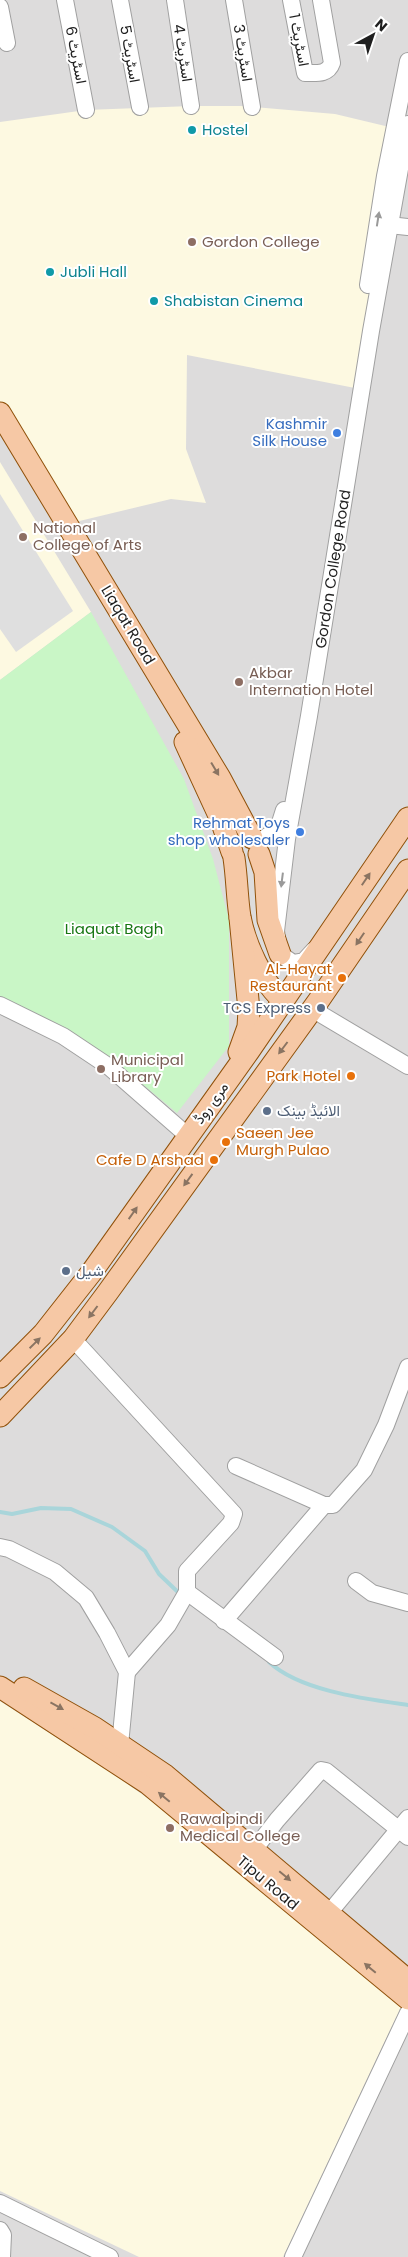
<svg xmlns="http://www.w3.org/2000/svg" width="408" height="2257" viewBox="0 0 408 2257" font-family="Poppins,Vazirmatn,sans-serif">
	<rect width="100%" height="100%" fill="#efebe6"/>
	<rect fill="#dddcdc" x="0" y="0" width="408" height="2257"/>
	<g fill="#fdf9e1">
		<polygon points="191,106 241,106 335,114 402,130 360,389 187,355 186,449 206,503 171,499 67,524 0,413 0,122 86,110"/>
		<polygon points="0,462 91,612 0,680"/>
		<polygon points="0,1701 118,1777 192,1830 402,2005 283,2257 139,2257 0,2191"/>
	</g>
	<polygon fill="#c9f6c6" points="91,612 184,779 213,859 229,920 229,1046 177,1113 110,1057 0,998 0,680"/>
	<polygon fill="#dfdfdf" points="0,494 73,611 16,652 0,629"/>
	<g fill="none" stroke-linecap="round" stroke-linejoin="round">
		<g stroke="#a9d5da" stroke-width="4">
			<polyline points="0,1512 12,1514 41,1508 71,1509 112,1527 145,1551 159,1574 181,1595"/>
			<path d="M269 1662C300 1691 366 1699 408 1705"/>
		</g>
		<defs>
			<g id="minor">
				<polyline points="65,0 86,110"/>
				<polyline points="120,0 140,107"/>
				<polyline points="175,0 191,106"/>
				<polyline points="234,0 252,107"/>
				<path d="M291 0 305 73C316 73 328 75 332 63L321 0"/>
				<polyline points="0,7 7,43"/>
				<polyline points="389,225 408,227"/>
				<polyline points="368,285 385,176 408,61"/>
				<polyline points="257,843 278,829 284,810"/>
				<polyline points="314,950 304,961 293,963 280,954 276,931 287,839 309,716 371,331 408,124"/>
				<polyline points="0,1005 63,1036 108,1066 188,1136"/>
				<polyline points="312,1009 408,1066"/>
				<polyline points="73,1339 234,1514 231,1523 187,1571 187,1592 168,1625 127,1672"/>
				<polyline points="236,1466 324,1505"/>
				<polyline points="0,1547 9,1549 55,1572 86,1598 107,1633 127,1672 120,1745"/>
				<polyline points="356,1581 372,1593 408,1603"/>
				<polyline points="187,1592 275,1657"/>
				<polyline points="224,1621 324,1505 333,1505 364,1470 386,1425 408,1367"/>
				<polyline points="254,1850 277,1820 321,1770 326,1771 408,1837"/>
				<polyline points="329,1913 408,1818"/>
				<polyline points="0,2203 110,2257"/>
				<polyline points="0,2230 3,2235 2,2257"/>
				<polyline points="293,2257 408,2013"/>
			</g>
			<g id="major">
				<polyline points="0,413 220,778 252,838"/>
				<polyline points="185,742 221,820 232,852"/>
				<polyline points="259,854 265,872 268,920 280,954"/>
				<path d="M234 858C237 878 237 898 240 917 245 943 262 983 283 1000"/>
				<polyline points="239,1052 248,1027 249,1010 240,918"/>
				<polyline points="0,1377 43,1334 91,1273 249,1051 408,818"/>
				<polyline points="0,1416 73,1339 108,1292 319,1000 408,870"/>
				<polyline points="0,1687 147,1783 408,1999"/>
				<polyline points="24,1688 95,1728 165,1775 404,1977"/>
			</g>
		</defs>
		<use href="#minor" stroke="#a0a0a0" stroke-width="18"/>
		<use href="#major" stroke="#90510a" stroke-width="23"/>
		<use href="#minor" stroke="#fff" stroke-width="16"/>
		<use href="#major" stroke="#f6c8a5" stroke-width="21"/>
	</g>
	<defs><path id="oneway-solid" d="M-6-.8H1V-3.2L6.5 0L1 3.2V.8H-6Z" transform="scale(1.25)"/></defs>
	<g fill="#9a9a9a">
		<use href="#oneway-solid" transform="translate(378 219) rotate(-81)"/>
		<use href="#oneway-solid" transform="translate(282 880) rotate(97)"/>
	</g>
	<g fill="#8a7462">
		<use href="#oneway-solid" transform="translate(215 769) rotate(59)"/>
		<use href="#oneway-solid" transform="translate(366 879) rotate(-56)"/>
		<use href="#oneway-solid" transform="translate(360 939) rotate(124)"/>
		<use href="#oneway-solid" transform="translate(283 1048) rotate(127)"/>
		<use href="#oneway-solid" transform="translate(188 1180) rotate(126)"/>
		<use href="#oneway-solid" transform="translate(133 1213) rotate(-55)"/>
		<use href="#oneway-solid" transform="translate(93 1312) rotate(127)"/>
		<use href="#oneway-solid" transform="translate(35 1343) rotate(-44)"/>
		<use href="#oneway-solid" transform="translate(57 1706) rotate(29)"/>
		<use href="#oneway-solid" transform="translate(164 1797) rotate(-140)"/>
		<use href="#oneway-solid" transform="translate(285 1876) rotate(40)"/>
		<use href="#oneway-solid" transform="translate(370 1968) rotate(-140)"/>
	</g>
	<g fill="#0f9aa8" stroke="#fff" stroke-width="2">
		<circle cx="192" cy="130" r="5"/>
		<circle cx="50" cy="272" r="5"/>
		<circle cx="154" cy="301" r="5"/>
	</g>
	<g fill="#8d6e63" stroke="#fff" stroke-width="2">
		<circle cx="192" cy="242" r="5"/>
		<circle cx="23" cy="537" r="5"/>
		<circle cx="239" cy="682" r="5"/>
		<circle cx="101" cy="1069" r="5"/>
		<circle cx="170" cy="1828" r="5"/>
	</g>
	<g fill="#3f7fe0" stroke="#fff" stroke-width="2">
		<circle cx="337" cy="433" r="5"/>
		<circle cx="300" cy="832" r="5"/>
	</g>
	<g fill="#e8710a" stroke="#fff" stroke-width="2">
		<circle cx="342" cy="978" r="5"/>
		<circle cx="351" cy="1076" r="5"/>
		<circle cx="226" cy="1142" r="5"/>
		<circle cx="214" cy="1160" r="5"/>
	</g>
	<g fill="#5c6f8a" stroke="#fff" stroke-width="2">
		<circle cx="321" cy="1008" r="5"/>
		<circle cx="267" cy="1111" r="5"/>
		<circle cx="66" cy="1271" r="5"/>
	</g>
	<g text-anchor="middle" stroke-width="4" stroke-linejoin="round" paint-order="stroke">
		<g font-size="15" fill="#1f1f1f" stroke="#fff">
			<text transform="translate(299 40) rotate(79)" y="5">اسٹریٹ 1</text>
			<text transform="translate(183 53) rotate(81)" y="5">اسٹریٹ 4</text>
			<text transform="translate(243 53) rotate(81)" y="5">اسٹریٹ 3</text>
			<text transform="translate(130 54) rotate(80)" y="5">اسٹریٹ 5</text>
			<text transform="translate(76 55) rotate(79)" y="5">اسٹریٹ 6</text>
			<text transform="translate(333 569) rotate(-81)" y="5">Gordon College Road</text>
			<text transform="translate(128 625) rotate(59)" y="5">Liaqat Road</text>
			<text transform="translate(211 1103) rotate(-54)" y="5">مری روڈ</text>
			<text transform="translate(268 1883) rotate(40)" y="5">Tipu Road</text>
		</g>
		<g font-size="15" fill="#0d838f" stroke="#fff" text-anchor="start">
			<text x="202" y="135">Hostel</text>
			<text x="60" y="277">Jubli Hall</text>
			<text x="164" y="306">Shabistan Cinema</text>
		</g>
		<g font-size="15" fill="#785e54" stroke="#fff" text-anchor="start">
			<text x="202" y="247">Gordon College</text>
			<text x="33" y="533">National<tspan x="33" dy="17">College of Arts</tspan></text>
			<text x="249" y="678">Akbar<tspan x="249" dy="17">Internation Hotel</tspan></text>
			<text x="111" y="1065">Municipal<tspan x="111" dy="17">Library</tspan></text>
			<text x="180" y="1824">Rawalpindi<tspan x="180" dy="17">Medical College</tspan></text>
		</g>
		<g font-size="15" fill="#366cbe" stroke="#fff" text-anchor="end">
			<text x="327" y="429">Kashmir<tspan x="327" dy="17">Silk House</tspan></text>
			<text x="290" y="828">Rehmat Toys<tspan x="290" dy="17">shop wholesaler</tspan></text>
		</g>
		<g font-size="15" fill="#187713" stroke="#fff">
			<text x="114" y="934">Liaquat Bagh</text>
		</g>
		<g font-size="15" fill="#c56008" stroke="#fff" text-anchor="end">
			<text x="332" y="974">Al-Hayat<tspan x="332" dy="17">Restaurant</tspan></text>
			<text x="341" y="1081">Park Hotel</text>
			<text x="236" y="1138" text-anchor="start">Saeen Jee<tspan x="236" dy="17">Murgh Pulao</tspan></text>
			<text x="204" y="1165">Cafe D Arshad</text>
		</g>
		<g font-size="15" fill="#4e5e75" stroke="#fff" text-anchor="start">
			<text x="311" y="1013" text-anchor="end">TCS Express</text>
			<text x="277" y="1116">الائیڈ بینک</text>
			<text x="76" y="1276">شیل</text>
		</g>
	</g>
	<g transform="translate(373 35) rotate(40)" stroke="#ffffff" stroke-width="4" paint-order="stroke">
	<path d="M0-4L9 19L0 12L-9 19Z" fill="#1f1f1f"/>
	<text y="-8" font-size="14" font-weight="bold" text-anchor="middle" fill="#1f1f1f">N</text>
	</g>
</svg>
